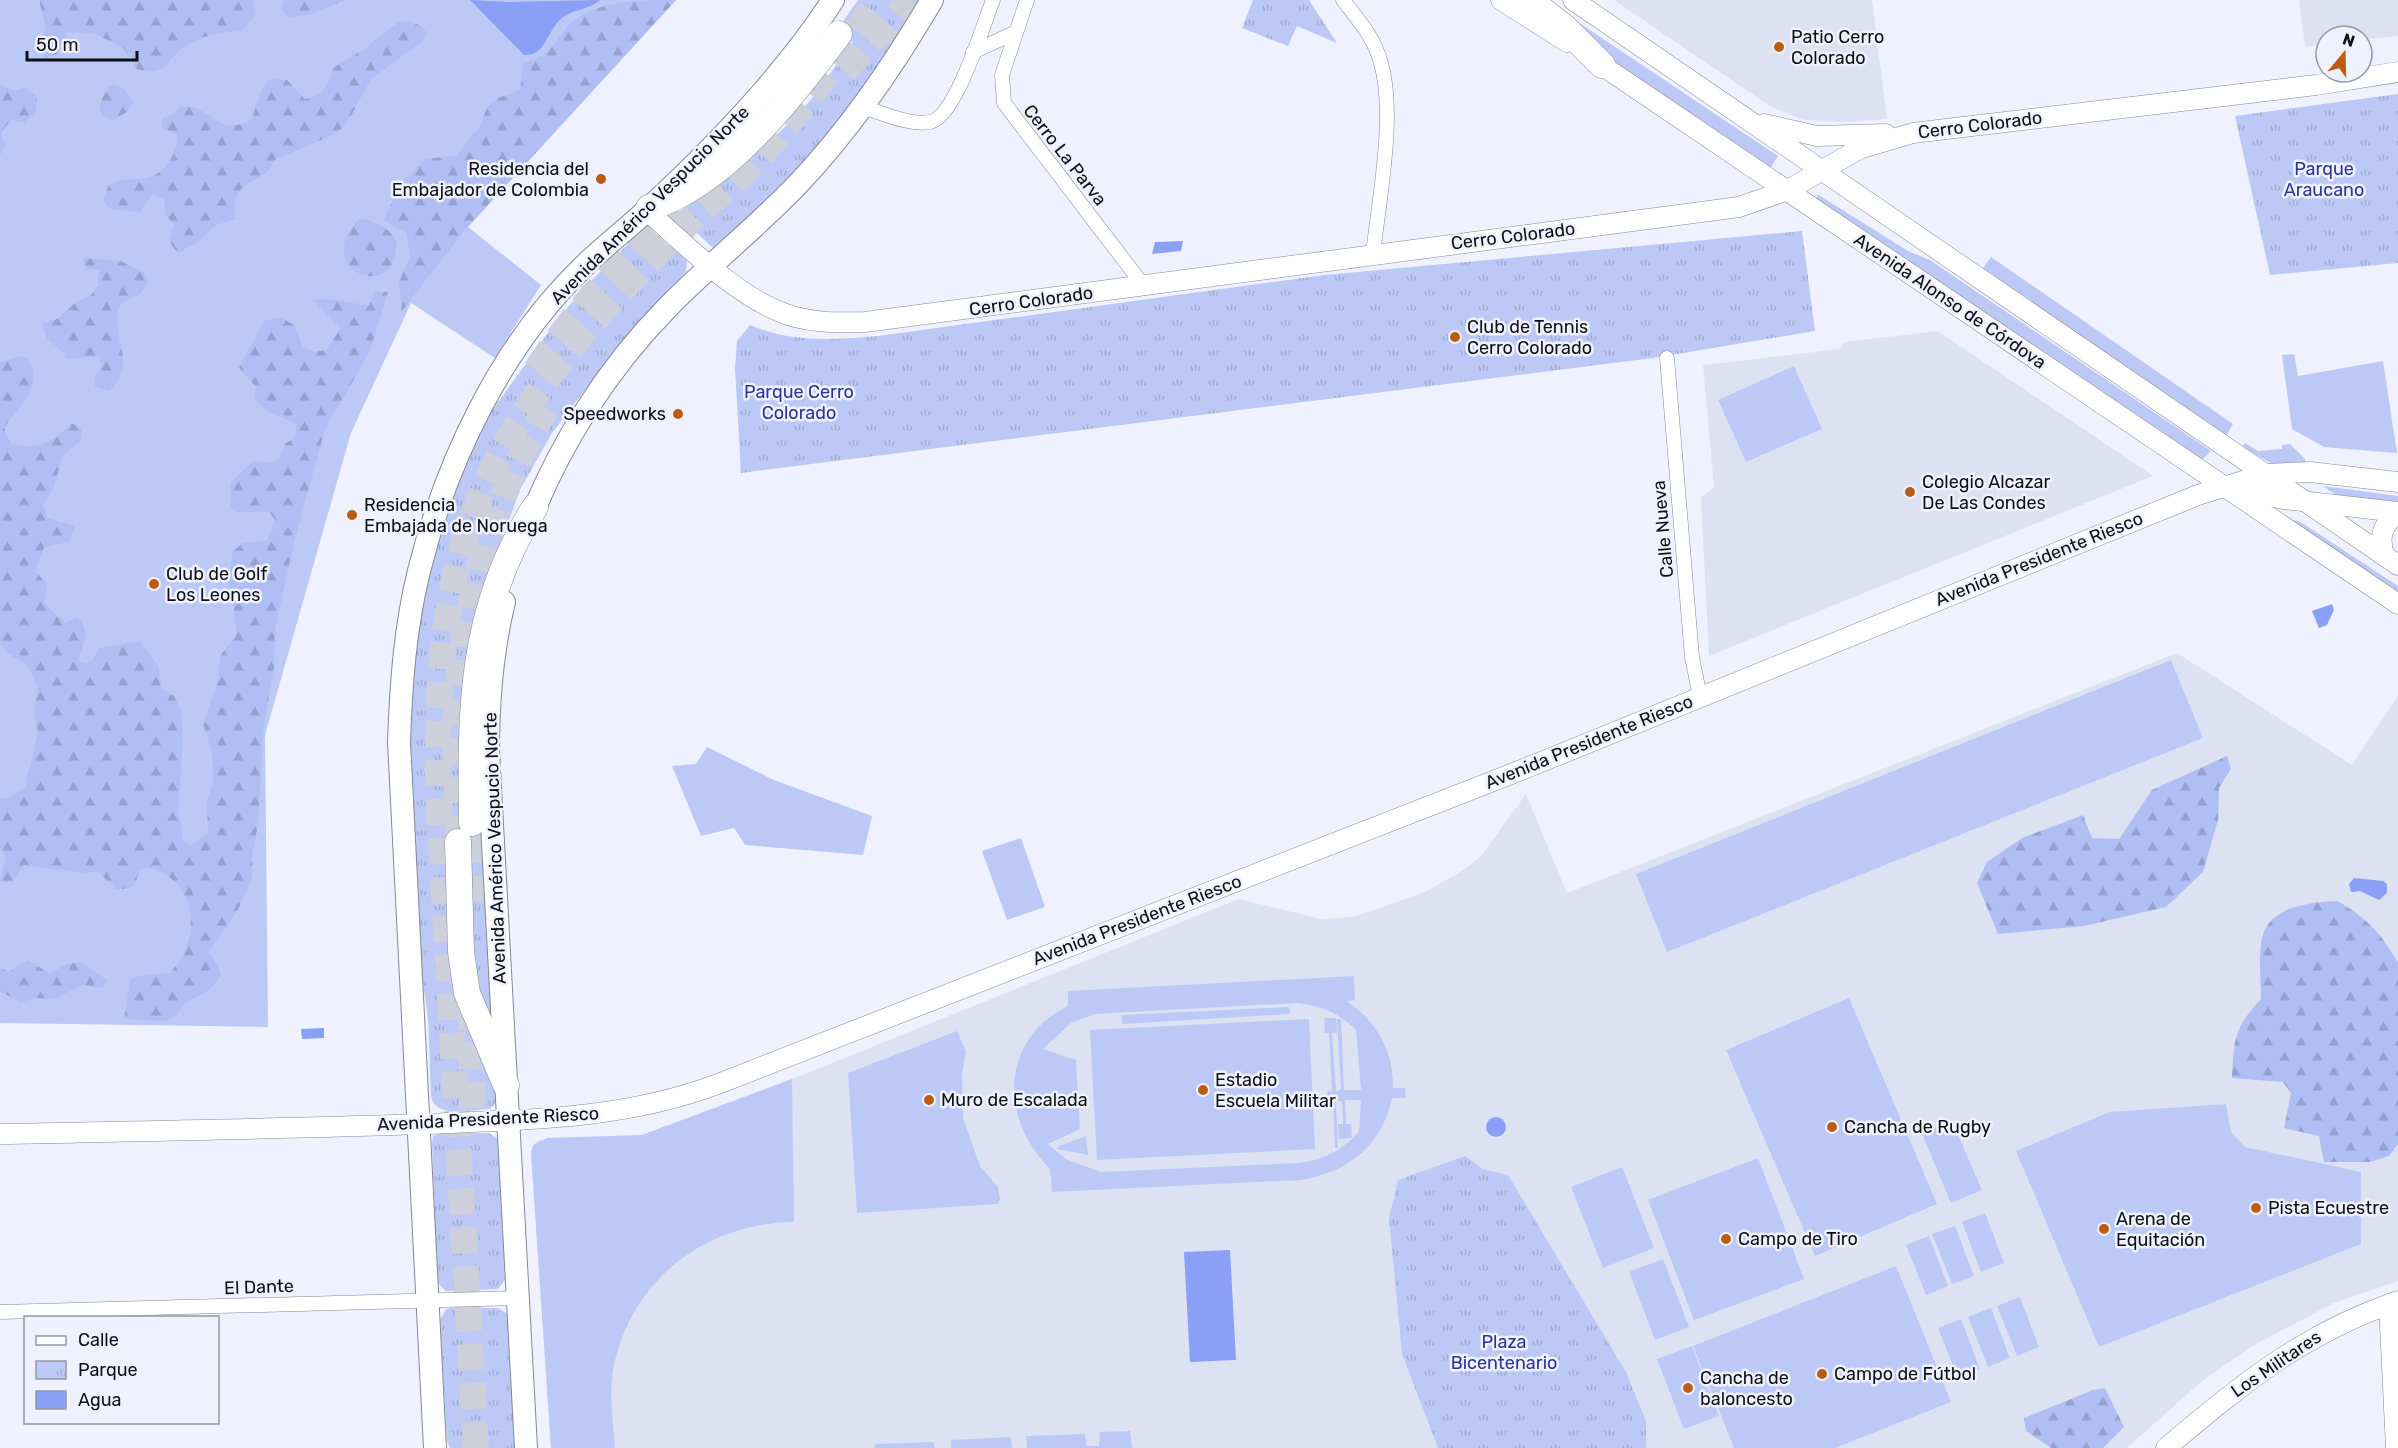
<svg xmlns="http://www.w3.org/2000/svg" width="2398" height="1448" viewBox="0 0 2398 1448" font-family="Rubik,sans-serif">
	<defs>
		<pattern id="forest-firs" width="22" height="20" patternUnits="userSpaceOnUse" patternTransform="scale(1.5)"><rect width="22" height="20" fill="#afbef3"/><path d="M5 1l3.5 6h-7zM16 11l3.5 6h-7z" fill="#95a2cf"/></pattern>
		<pattern id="park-tufts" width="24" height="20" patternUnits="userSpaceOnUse" patternTransform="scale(1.5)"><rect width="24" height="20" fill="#bcc9f6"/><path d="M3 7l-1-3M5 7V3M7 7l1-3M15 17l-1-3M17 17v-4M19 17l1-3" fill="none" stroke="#a0acd2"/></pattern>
	</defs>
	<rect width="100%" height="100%" fill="#eff2fe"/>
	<g fill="#dde2f3">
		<polygon points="1614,0 1872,0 1887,119 1847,122 1804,120 1771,107"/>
		<polygon points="2299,0 2398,0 2398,36 2362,40 2362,36 2326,36 2326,44 2305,47"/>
		<polygon points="1938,331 2153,476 1709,656 1701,498 1714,487 1703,365 1840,349 1845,342"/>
		<polygon points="2177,653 2352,765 2398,696 2398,1281 2334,1303 2254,1345 2202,1381 2127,1448 551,1448 531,1153 533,1145 539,1140 642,1135 792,1079 1239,899 1321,919 1352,917 1380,908 1427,891 1465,869 1482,855 1526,794 1567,893"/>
	</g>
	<g fill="#bcc9f6" fill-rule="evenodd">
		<polygon points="0,0 676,0 468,227 541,285 495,358 411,303 351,433 265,735 268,1027 0,1023"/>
		<polygon points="1545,0 1778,156 1769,170 1603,59"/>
		<polygon points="1817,194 1908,251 1930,260 2211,451 2201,461 1817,203"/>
		<polygon points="1991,257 2233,424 2226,436 1983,268"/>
		<polygon points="2294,354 2298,376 2383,361 2397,453 2324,447 2292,429 2282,355"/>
		<polygon points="1794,366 1822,429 1746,462 1718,400"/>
		<polygon points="2245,443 2258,451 2282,449 2282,445 2290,444 2305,459 2306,464 2271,463 2242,447"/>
		<polygon points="2323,486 2398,496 2398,509 2340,498"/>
		<polygon points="2291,520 2299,521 2398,586 2398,602"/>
		<polygon points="2171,660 2203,738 1667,952 1636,874"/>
		<polygon points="707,747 774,780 872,816 863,855 745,845 734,828 701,836 672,766 696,764"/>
		<polygon points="1021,838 1045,907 1007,920 982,851"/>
		<path d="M1354 976 1355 1000 1346 1001C1377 1020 1394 1053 1393 1088H1405L1406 1098H1392C1382 1146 1347 1173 1300 1180L1052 1192 1050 1169C1000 1119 999 1040 1068 1006V991ZM1296 1003C1320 1005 1339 1013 1356 1030L1361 1090H1344L1341 1019H1337L1341 1090 1336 1091 1332 1033H1337L1336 1018H1324L1325 1033H1329L1332 1091H1327L1328 1101H1333L1335 1148H1338L1336 1101H1342L1343 1124H1338L1339 1139 1352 1138 1351 1124H1346L1345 1100H1361L1359 1132C1342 1150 1324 1160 1299 1163L1101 1172 1066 1159 1048 1144 1080 1129 1076 1060 1043 1049 1071 1023 1095 1014Z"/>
		<polygon points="1849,998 1937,1204 1815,1256 1726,1050"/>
		<polygon points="1289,1007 1290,1014 1122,1024 1121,1015"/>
		<polygon points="1309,1019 1315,1149 1097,1160 1090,1030"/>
		<polygon points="957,1031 966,1052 962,1073 963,1118 980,1166 998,1187 1000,1199 998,1204 857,1213 848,1073"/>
		<path d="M792 1079 794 1222C705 1223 629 1281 613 1371 609 1396 613 1422 615 1448H551L531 1153 533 1145 547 1138 642 1135Z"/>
		<polygon points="2226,1104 2231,1132 2245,1147 2361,1172 2361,1244 2099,1347 2016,1151 2110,1112"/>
		<polygon points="1952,1121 1982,1190 1951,1203 1922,1134"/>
		<polygon points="1086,1136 1088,1155 1057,1149 1059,1146"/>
		<polygon points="1758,1158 1804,1279 1694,1320 1648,1200"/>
		<polygon points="1622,1167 1654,1248 1603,1268 1571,1187"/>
		<polygon points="1985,1213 2004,1263 1981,1272 1962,1222"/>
		<polygon points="1955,1226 1974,1276 1952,1284 1932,1234"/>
		<polygon points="1929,1236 1948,1286 1926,1295 1906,1245"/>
		<polygon points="1663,1259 1689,1327 1655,1340 1629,1272"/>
		<polygon points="1896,1266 1951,1402 1835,1448 1734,1448 1693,1346"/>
		<polygon points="2020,1297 2039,1347 2017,1356 1997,1306"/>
		<polygon points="1991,1308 2010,1358 1988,1367 1968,1317"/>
		<polygon points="1961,1319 1980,1369 1958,1378 1938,1328"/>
		<polygon points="1692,1346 1719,1416 1684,1429 1657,1359"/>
		<polygon points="1130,1431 1132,1448 1027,1448 1026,1436 1085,1434 1086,1446 1099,1446 1100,1432"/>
		<polygon points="1011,1437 1012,1448 951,1448 951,1440"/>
		<polygon points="934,1442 935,1448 875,1448 875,1444"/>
	</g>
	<g fill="url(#forest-firs)">
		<path d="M39 0H253L256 14 242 31C215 30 179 42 166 67L151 72 137 69 123 48 94 33 67 32 57 54 45 58 39 49 46 28Z"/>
		<polygon points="284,0 346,0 307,15 288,17 281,9"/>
		<path d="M676 0 463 232 402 311 399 283 410 256 406 233 384 220 398 188 425 159 456 156 479 127 488 106 498 98 520 90 523 64C551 54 549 49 567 27 592 0 641 0 676 0Z"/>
		<path d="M409 21 421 26 428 34 423 41 371 79 346 125 333 135 276 159C267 181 245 178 237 195 234 201 235 212 235 219L216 225 198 242 178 253 169 242 174 224 166 216 164 199 153 194 140 212 110 209 103 201C105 197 106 190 108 187 124 168 168 199 178 135L162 128V118L174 114 180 107C214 103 215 139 251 120L263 87 269 79 287 80 305 99C322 96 329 85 333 68L363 50 397 23Z"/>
		<polygon points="114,84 123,88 133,101 129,111 113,120 105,117 99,109 105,89"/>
		<polygon points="0,85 15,91 25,87 37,97 36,111 24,123 12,120 1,132 5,147 0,155"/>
		<path d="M359 219C377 221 389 227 397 243 396 250 395 260 391 266 373 293 317 263 359 219Z"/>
		<path d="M84 258 120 261 145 273 148 283 139 295 121 303C106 338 142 362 109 391L95 387V377L102 366 99 356 67 359C57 341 44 346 43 323L57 319 76 302 90 296 98 286 99 270 85 269Z"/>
		<path d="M374 291 388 292 370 351 325 429 294 543 275 629 274 667 264 724 258 825 252 854V878L237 912 208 952 218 965 221 976 210 989 184 1004 176 1016 164 1021 127 1019 124 1018 130 980 139 976 170 973C203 938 199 878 145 867L139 871 135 885 128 889H116L98 872 82 873 24 865 13 882H0L6 857 0 848V799L10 797 25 787 38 733 34 711 38 688 27 665 7 653 0 642V362L20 356 29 360C43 387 19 407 4 428L11 443C35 452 54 442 71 423L81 428 82 440 63 455 54 487 43 504 47 518 75 526 70 541 44 548 35 570 47 585 44 603 65 623 78 617C91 632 83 644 78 661L86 664 93 660 98 648 140 641 159 667 161 689 174 696 181 710 183 742 178 811 184 842 191 845 208 833 207 803 213 781 212 752 203 724 217 684 221 655 237 634 232 596 228 584 233 551 243 543 267 541 275 520 269 512H236L231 508 230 483 253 461 274 463 280 457 286 443 295 438 296 424C277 414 271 418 255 399L256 387 239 368 264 321 281 317 295 326 302 346 315 352 326 350 341 328 313 300C332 297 350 303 369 306Z"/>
		<polygon points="2227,756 2231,769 2219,788 2218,820 2203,872 2166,907 2084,926 1998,934 1977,883 1987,862 2022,838 2083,815 2092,838 2119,839 2152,790"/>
		<path d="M2337 901C2365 916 2383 935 2398 963V1144L2389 1156 2370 1162H2324L2319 1136 2284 1128 2291 1093 2283 1082 2232 1078C2234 1039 2234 1028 2261 999 2261 980 2258 956 2262 938 2269 906 2311 902 2337 901Z"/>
		<polygon points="28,960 50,974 66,964 81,962 108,981 102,988 82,985 54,999 33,998 21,1003 0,991 0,967 8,972"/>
		<polygon points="2105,1388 2124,1427 2103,1448 2051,1448 2026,1431 2024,1418 2093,1390"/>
	</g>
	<g fill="url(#park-tufts)">
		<polygon points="858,0 924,0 832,138 748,219 713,248 677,214 772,140 809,102 853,43 837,30"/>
		<polygon points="1253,0 1309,0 1337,43 1297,26 1288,46 1242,28"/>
		<polygon points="2398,94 2398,263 2270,275 2235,116"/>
		<path d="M647 231 683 254 687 261 686 272 628 334 552 433 521 488 490 570 484 824 495 1025 476 991 462 835 446 838 451 934 493 1077C495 1088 501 1103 489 1109 471 1110 435 1119 431 1096L428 1019 420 963 409 731 417 631 441 522 483 422 501 398 560 316 591 281 633 239Z"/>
		<path d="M1802 231 1815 331 1653 358 741 473 735 369 737 341 750 325C792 343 833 340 878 336L1324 275Z"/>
		<polygon points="441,1133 489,1133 499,1140 505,1280 498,1289 446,1291 437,1282 432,1144 433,1136"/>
		<polygon points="1465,1156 1483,1169 1508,1175 1626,1372 1646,1421 1646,1448 1438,1448 1402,1354 1389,1218 1398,1180"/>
		<polygon points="451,1308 498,1308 508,1314 515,1448 450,1448 447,1440 440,1320 446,1309"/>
	</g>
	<g fill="#8aa0f7">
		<path d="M470 0 509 2 600 0C589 10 573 9 562 18 546 31 546 57 524 55Z"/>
		<polygon points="1183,241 1181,251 1152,254 1155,242"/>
		<polygon points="2332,604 2334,610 2327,625 2319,628 2312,611"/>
		<polygon points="2354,878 2383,881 2387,884 2387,893 2379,900 2360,891 2351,892 2349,884"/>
		<polygon points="324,1028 324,1038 302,1039 301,1029"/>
		<circle cx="1496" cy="1127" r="10"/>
		<polygon points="1230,1250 1236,1360 1190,1362 1184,1252"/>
	</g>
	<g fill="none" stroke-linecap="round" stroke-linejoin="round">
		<g stroke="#cdd0db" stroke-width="26" stroke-dasharray="26 13" stroke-linecap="butt">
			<polyline points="844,71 911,0"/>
			<path d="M536 370C576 309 623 257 679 211"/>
			<path d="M458 842C457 795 454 747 457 700 464 599 494 496 546 408"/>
			<polyline points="471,901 472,823"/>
			<polyline points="472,1004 472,1117"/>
			<path d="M476 1448 438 790C437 700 440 609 470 524 511 403 602 306 693 219 712 201 733 184 752 165 800 115 839 58 877 0"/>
		</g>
		<defs>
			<g id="street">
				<polyline points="1027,0 1002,75 1004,103 1143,285"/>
				<path d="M1343 0C1356 17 1371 34 1378 54 1398 106 1379 198 1373 254"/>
				<polyline points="973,52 1016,32"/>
				<path d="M862 107C881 112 909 126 930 122 956 117 983 25 993 0"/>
				<polyline points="1667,358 1692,657 1700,697"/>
				<polyline points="0,1312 519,1298"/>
			</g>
			<g id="secondary">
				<polyline points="1501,0 1567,42"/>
				<polyline points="1573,0 2398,565"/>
				<polyline points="1591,58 2398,604"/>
				<polyline points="1764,124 1817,136 1886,134"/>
				<path d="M647 211C687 245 729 290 778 311 805 323 836 323 865 322L1739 207 1788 190 1859 149 1913 133 2316 85 2398 72"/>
				<polyline points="2240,490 2284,499 2398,512"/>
				<path d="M2384 556C2379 538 2381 524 2398 514"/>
				<path d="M0 1134C141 1131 282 1129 422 1124 523 1120 622 1120 718 1084L1519 771 2198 495 2265 474 2310 472 2398 482"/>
				<polyline points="2389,1304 2396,1448"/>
				<path d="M2166 1448C2242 1384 2302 1334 2398 1301"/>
			</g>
			<g id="primary">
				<path d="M528 525C559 445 607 369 667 308 709 265 757 227 799 183 850 129 894 65 932 0"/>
				<path d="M504 602C492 651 488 700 488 751L526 1448"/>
				<path d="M435 1448 399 742C401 685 405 627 419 571 446 462 501 346 583 267 603 247 626 230 647 210 714 148 784 76 833 0"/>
			</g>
			<g id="highway">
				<polyline points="1529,0 1565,28 1602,65"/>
				<path d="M649 208C726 184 792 96 839 34"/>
				<path d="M472 823C470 707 471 608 535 507"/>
				<polyline points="458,842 461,952 467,993 506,1085"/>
			</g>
		</defs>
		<use href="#street" stroke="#848894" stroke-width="15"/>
		<use href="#secondary" stroke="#848894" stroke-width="21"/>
		<use href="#primary" stroke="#848894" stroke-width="24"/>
		<use href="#highway" stroke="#848894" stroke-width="27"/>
		<use href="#street" stroke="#fff" stroke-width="14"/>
		<use href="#secondary" stroke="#fff" stroke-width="20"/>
		<use href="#primary" stroke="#fff" stroke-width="22"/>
		<use href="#highway" stroke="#fff" stroke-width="26"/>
	</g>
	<g fill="#bb5c13" stroke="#eff2fe" stroke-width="2">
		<circle cx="1779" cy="47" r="6"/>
		<circle cx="601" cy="179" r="6"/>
		<circle cx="1455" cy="337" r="6"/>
		<circle cx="678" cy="414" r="6"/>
		<circle cx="1910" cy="492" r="6"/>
		<circle cx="352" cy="515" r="6"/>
		<circle cx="154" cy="584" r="6"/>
		<circle cx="1203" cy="1090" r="6"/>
		<circle cx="929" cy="1100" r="6"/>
		<circle cx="1832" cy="1127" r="6"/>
		<circle cx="2256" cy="1208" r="6"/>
		<circle cx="2104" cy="1229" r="6"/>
		<circle cx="1726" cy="1239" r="6"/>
		<circle cx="1822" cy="1374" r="6"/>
		<circle cx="1688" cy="1388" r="6"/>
	</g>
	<g text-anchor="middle" stroke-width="5" stroke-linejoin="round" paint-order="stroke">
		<g font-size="18" fill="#0e1014" stroke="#eff2fe" text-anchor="start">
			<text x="1791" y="43">Patio Cerro<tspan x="1791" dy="21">Colorado</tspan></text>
			<text x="589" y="175" text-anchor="end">Residencia del<tspan x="589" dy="21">Embajador de Colombia</tspan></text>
			<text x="1467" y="333">Club de Tennis<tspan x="1467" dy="21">Cerro Colorado</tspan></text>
			<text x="666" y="420" text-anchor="end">Speedworks</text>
			<text x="1922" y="488">Colegio Alcazar<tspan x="1922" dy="21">De Las Condes</tspan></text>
			<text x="364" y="511">Residencia<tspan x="364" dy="21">Embajada de Noruega</tspan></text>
			<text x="166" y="580">Club de Golf<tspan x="166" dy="21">Los Leones</tspan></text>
			<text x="1215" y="1086">Estadio<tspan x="1215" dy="21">Escuela Militar</tspan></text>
			<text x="941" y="1106">Muro de Escalada</text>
			<text x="1844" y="1133">Cancha de Rugby</text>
			<text x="2268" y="1214">Pista Ecuestre</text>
			<text x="2116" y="1225">Arena de<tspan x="2116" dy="21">Equitación</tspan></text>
			<text x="1738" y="1245">Campo de Tiro</text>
			<text x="1834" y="1380">Campo de Fútbol</text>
			<text x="1700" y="1384">Cancha de<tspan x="1700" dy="21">baloncesto</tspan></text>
		</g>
		<g font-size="18" fill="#0e1014" stroke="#eff2fe">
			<text transform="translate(1980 125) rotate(-7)" y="6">Cerro Colorado</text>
			<text transform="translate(1065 155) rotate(52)" y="6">Cerro La Parva</text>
			<text transform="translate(650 205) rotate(-45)" y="6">Avenida Américo Vespucio Norte</text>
			<text transform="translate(1513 236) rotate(-7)" y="6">Cerro Colorado</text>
			<text transform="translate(1031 301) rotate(-8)" y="6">Cerro Colorado</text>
			<text transform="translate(1950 301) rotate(34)" y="6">Avenida Alonso de Córdova</text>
			<text transform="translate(1663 529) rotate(-95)" y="6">Calle Nueva</text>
			<text transform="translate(2039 559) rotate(-22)" y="6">Avenida Presidente Riesco</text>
			<text transform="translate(1589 742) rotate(-22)" y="6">Avenida Presidente Riesco</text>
			<text transform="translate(495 848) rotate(-92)" y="6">Avenida Américo Vespucio Norte</text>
			<text transform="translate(1137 920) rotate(-21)" y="6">Avenida Presidente Riesco</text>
			<text transform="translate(488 1119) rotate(-3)" y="6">Avenida Presidente Riesco</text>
			<text transform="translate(259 1287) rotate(-2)" y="6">El Dante</text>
			<text transform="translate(2276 1364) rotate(-34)" y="6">Los Militares</text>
		</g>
		<g font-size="18" fill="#2c3497" stroke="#eff2fe">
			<text x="2324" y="175">Parque<tspan x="2324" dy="21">Araucano</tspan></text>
			<text x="799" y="398">Parque Cerro<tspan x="799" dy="21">Colorado</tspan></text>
			<text x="1504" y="1348">Plaza<tspan x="1504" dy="21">Bicentenario</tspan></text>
		</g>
	</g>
	<rect x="24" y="1316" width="195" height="108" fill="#eff2fe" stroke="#9598a0" stroke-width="1.5"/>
	<rect x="36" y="1336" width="30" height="9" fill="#ffffff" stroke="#9598a0" stroke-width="1.5"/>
	<text x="78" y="1346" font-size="18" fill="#0e1014">Calle</text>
	<rect x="36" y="1361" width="30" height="18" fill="url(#park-tufts)" stroke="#9598a0" stroke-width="1.5"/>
	<text x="78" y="1376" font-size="18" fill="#0e1014">Parque</text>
	<rect x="36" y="1391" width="30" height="18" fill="#8aa0f7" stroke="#9598a0" stroke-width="1.5"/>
	<text x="78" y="1406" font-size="18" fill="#0e1014">Agua</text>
	<g transform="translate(2344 54) rotate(19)"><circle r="28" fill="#eff2fe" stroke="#9598a0" stroke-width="1.5"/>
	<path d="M0-4.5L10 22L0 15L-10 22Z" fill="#bb5c13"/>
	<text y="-9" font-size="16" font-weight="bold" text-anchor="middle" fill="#0e1014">N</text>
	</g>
	<path d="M27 51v9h110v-9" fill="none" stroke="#0e1014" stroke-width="3"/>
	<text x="36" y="51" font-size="18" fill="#0e1014" stroke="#eff2fe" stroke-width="4.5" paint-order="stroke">50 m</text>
</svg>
